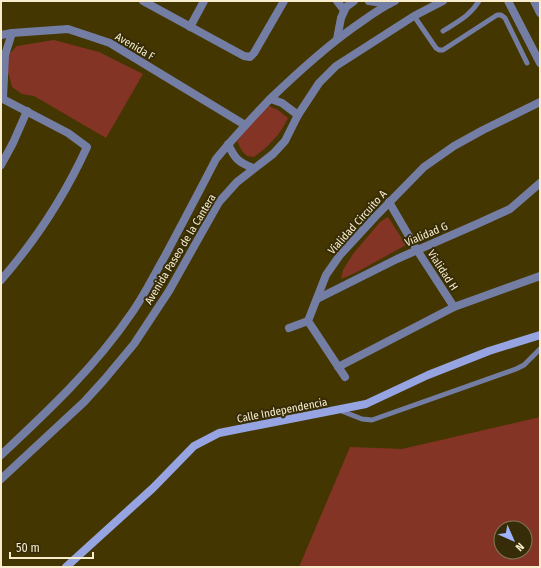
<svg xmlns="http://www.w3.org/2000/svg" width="541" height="568" viewBox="0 0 541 568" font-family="'Fira Sans Condensed',sans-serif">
	<rect width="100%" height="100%" fill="#443600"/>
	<g fill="#833425" fill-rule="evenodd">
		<polygon points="54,40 99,52 143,74 106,138 34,96 22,94 12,87 8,72 8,55 17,46"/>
		<path d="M267 105 278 110 288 118C280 135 269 146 254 157L247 156 242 151 237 141Z"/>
		<polygon points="388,217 406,245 357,272 341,279 343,270 353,254 380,222"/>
		<path d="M540 417V567H299L350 447 402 449ZM501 528H525V552H501Z"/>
	</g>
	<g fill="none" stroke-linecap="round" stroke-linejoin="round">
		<g stroke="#747ea4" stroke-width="5">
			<polyline points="414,16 436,48 439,50 443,50 497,15 501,15 505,18 527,63"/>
			<path d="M443 31C457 22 470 16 479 1"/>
			<polyline points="339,410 362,419 372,420 516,369 524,365 540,349"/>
		</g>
		<g stroke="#747ea4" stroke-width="8">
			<polyline points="143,1 244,56 250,57 254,53 284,1"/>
			<polyline points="337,1 344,10"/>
			<polyline points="369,1 389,4"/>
			<polyline points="508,1 540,63"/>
			<polyline points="534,1 540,13"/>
			<polyline points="190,27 204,1"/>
			<polyline points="1,35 12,33 68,29 110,43 245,125"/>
			<polyline points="337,39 341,18 346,7 354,1"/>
			<path d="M1 98 68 133 87 147C65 195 36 240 1 280"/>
			<polyline points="3,98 5,55 12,33"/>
			<polyline points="271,99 282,103 298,115"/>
			<path d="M228 144C235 159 238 162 253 168"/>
			<polyline points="1,165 13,143 27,111"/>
			<polyline points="389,202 417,250 454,307"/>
			<polyline points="317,299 397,259 477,224 510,209 540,183"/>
			<polyline points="289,328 308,321"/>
			<polyline points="338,367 454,307 540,276"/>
			<polyline points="345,377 308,321 326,275 340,255 375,217 424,167 454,146 483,130 540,102"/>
			<path d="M1 455C48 411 95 367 131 314 144 296 154 275 165 256 182 224 199 192 216 159 233 138 251 119 269 100 296 74 323 49 354 27 367 18 380 8 395 1"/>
			<polyline points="1,479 84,402 104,380 134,344 169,291 219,202 237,182 273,154 285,141 298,115 319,83 336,66 414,16 443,1"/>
		</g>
		<polyline stroke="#96a5e2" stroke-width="8" points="66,567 153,488 194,446 219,433 366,404 428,375 489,351 540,335"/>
	</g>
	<g text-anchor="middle" stroke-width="4" stroke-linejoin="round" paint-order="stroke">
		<g font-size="11" fill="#f7edcc" stroke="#362c08">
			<text transform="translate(135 46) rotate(30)" y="4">Avenida F</text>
			<text transform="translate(357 222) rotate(-48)" y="4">Vialidad Circuito A</text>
			<text transform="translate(426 234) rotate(-23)" y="4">Vialidad G</text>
			<text transform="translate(180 249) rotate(-59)" y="4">Avenida Paseo de la Cantera</text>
			<text transform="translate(443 270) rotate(57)" y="4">Vialidad H</text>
			<text transform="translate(282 410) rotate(-11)" y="4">Calle Independencia</text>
		</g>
	</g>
	<rect width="541" height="568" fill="none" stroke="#f7edcc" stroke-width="4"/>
	<g transform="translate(513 540) rotate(135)"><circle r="19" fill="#362c08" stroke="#837956"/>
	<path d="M0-3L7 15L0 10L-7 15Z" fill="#a0b3fd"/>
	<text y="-6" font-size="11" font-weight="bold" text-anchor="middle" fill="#f7edcc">N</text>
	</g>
	<path d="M10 552v6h83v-6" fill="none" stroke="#f7edcc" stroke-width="2"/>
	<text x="16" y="552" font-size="12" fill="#f7edcc" stroke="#362c08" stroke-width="3" paint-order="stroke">50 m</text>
</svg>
